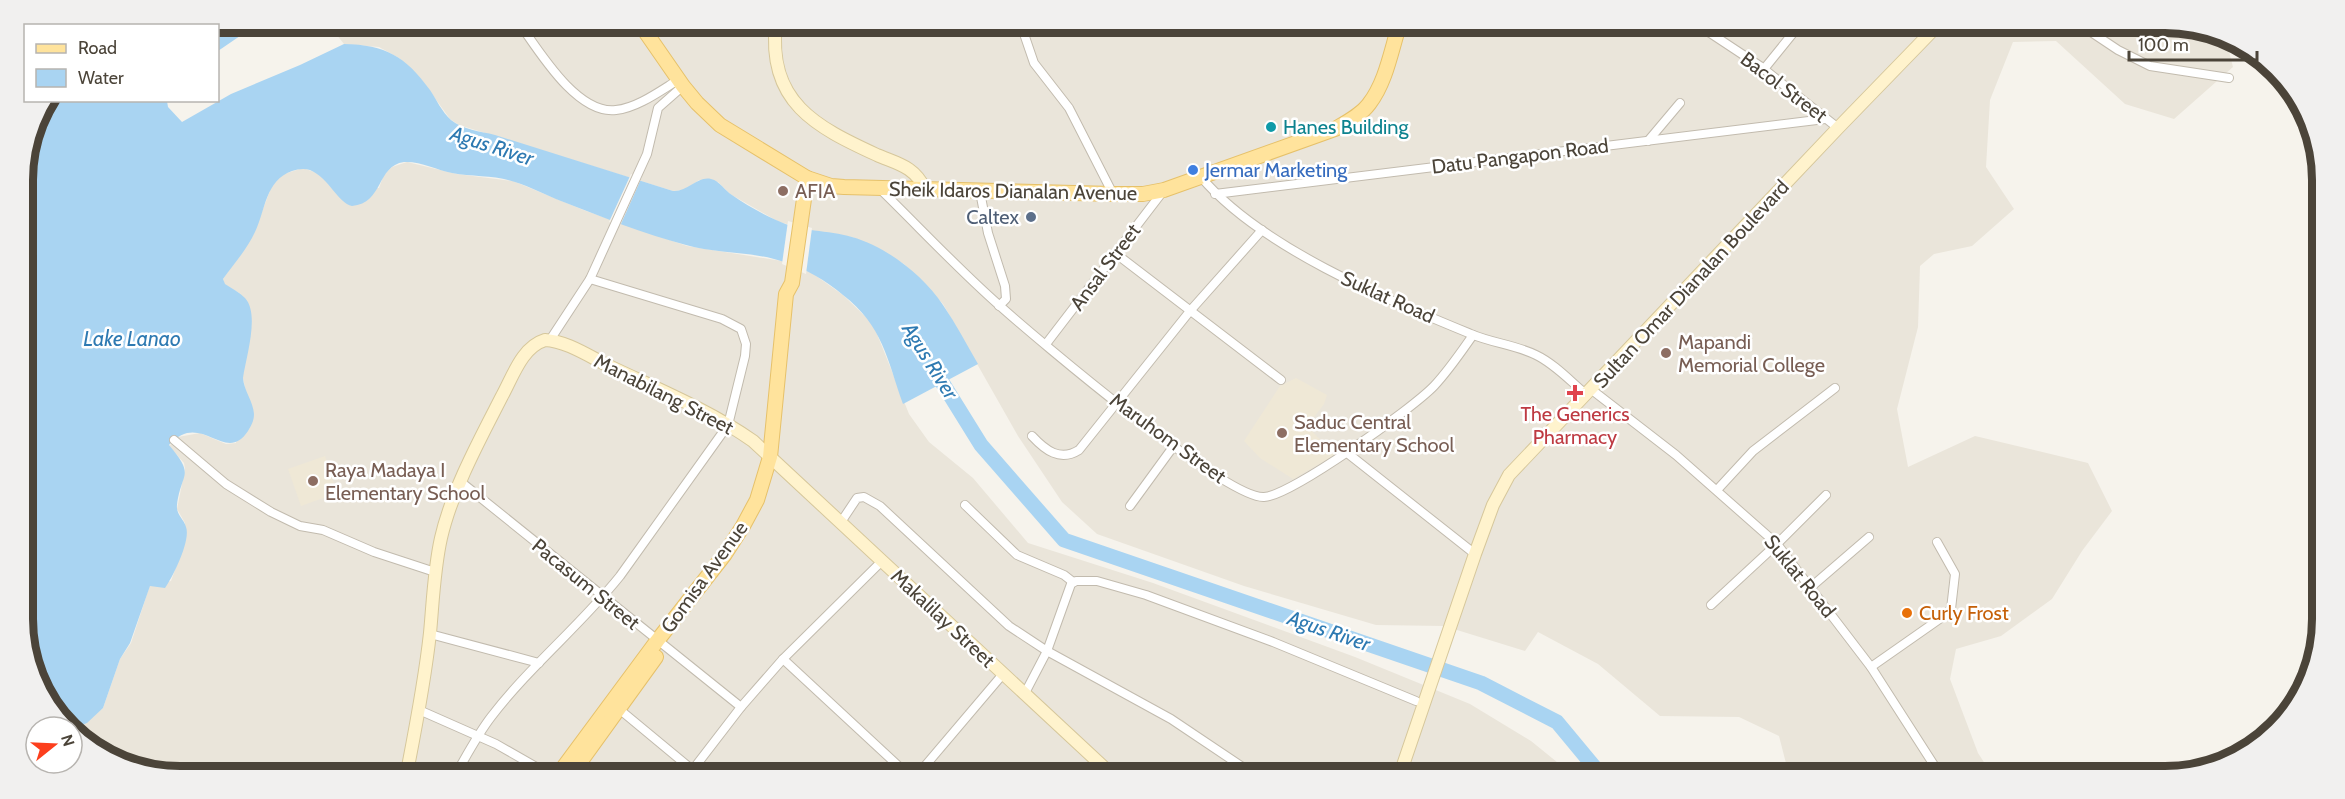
<svg xmlns="http://www.w3.org/2000/svg" width="2345" height="799" viewBox="0 0 2345 799" font-family="Cabin,sans-serif">
	<rect width="100%" height="100%" fill="#f6f3ec"/>
	<g fill="#eae5da">
		<polygon points="327,23 2206,28 2226,40 2233,67 2174,119 2125,104 2056,41 2013,42 1990,100 1986,167 2014,209 1972,246 1934,254 1920,266 1918,327 1897,409 1908,467 1975,436 2088,463 2112,511 2082,551 2052,599 2001,636 1956,649 1950,679 1978,753 1993,776 1789,775 1779,736 1739,717 1660,716 1598,664 1538,632 1525,651 1444,626 1376,625 1244,586 1097,534 1062,502 1018,436 943,304 904,264 875,247 852,237 817,232 779,222 730,194 718,182 699,180 685,190 673,191 459,125 450,119 421,79 399,58 379,47 344,44"/>
		<polygon points="407,162 457,174 513,181 586,211 687,246 782,261 812,273 843,295 873,324 909,414 929,442 973,478 1028,543 1153,583 1355,657 1470,704 1531,741 1573,775 139,771 72,729 81,726 103,708 120,659 131,643 150,585 171,581 185,542 185,523 177,509 185,469 184,463 169,446 178,437 200,433 226,444 236,443 246,392 243,378 241,294 224,284 223,279 253,235 271,188 276,180 284,174 303,168 317,173 331,185 379,188 384,174 392,167"/>
	</g>
	<g fill="#efe8d6">
		<polygon points="1296,378 1327,395 1324,404 1307,426 1335,455 1293,479 1260,458 1244,441 1280,386"/>
		<polygon points="325,456 337,493 301,506 288,469"/>
	</g>
	<g fill="#a9d4f2">
		<polygon points="180,23 259,23 218,51 218,26 164,25"/>
		<path d="M344 44C386 45 405 56 430 90 436 99 442 112 451 120 463 130 480 131 495 135L673 191C688 192 697 176 711 179 720 181 725 191 732 195 746 205 761 213 776 220 801 232 828 230 852 237 887 247 923 275 943 305 956 324 967 345 978 364L903 404C887 359 883 326 843 295 825 280 806 269 784 262 753 251 717 254 686 245 644 234 602 217 561 201 546 195 531 187 515 182 495 175 473 177 452 173 437 170 420 161 404 162 376 166 384 203 352 206 338 203 329 178 310 170 304 168 298 169 292 171 265 181 266 209 255 232 247 249 234 264 223 279L225 284C231 288 239 292 245 298 260 314 246 357 243 378 244 391 253 401 254 414 254 421 251 426 248 431 225 466 201 409 169 445 196 477 181 472 177 505 176 515 184 519 186 527 191 540 173 577 165 588L150 586 130 643 120 659 103 708 87 723 72 729 62 723 25 650 23 170 35 119 47 101H167L168 107 182 122 231 94 300 65Z"/>
	</g>
	<g fill="#f6f3ec">
		<polygon points="631,174 642,177 620,226 609,222"/>
		<polygon points="788,221 812,228 806,274 782,264"/>
	</g>
	<g fill="none" stroke-linecap="round" stroke-linejoin="round">
		<polyline stroke="#a9d4f2" stroke-width="15" points="932,366 981,445 1064,540 1481,683 1557,722 1601,775"/>
		<defs>
			<g id="street">
				<path d="M519 23C539 51 577 115 616 110 637 108 660 91 678 80"/>
				<polyline points="1021,25 1034,63 1069,108 1113,194"/>
				<polyline points="1701,27 1760,66 1838,128"/>
				<polyline points="2085,28 2118,50 2150,66 2229,78"/>
				<polyline points="1764,69 1798,27"/>
				<polyline points="1648,141 1680,103"/>
				<path d="M1201 177C1261 248 1386 299 1471 334 1492 343 1516 345 1536 355 1555 364 1571 382 1587 395"/>
				<path d="M880 189C920 228 958 269 1000 306 1037 339 1226 499 1264 497 1291 496 1413 408 1434 386 1449 370 1461 352 1473 335"/>
				<polyline points="980,192 988,233 1005,286 1006,299 999,306"/>
				<polyline points="1215,194 1825,119"/>
				<polyline points="1115,253 1281,380"/>
				<polyline points="550,340 590,279 647,154 658,108 683,86"/>
				<polyline points="1046,344 1164,190"/>
				<polyline points="1592,390 1676,455 1777,544 1871,667 1941,776"/>
				<path d="M1032 436C1045 450 1060 462 1079 450L1190 311 1262 230"/>
				<polyline points="174,440 226,484 271,512 300,526 323,530 374,552 435,572"/>
				<polyline points="1346,452 1475,554"/>
				<polyline points="461,482 741,707"/>
				<polyline points="1717,490 1753,451 1835,388"/>
				<polyline points="965,505 1017,555 1064,575 1073,582"/>
				<polyline points="1130,506 1173,447"/>
				<polyline points="841,522 857,498 864,497 880,506 1009,626 1047,651 1071,584 1076,581 1097,581 1146,595 1273,642 1416,701"/>
				<polyline points="1811,587 1869,537"/>
				<polyline points="1711,605 1777,544 1826,495"/>
				<polyline points="430,634 539,663"/>
				<polyline points="783,659 906,773"/>
				<polyline points="1871,667 1941,618 1951,609 1955,574 1937,542"/>
				<polyline points="1024,695 1047,651 1171,719 1253,774"/>
				<polyline points="619,709 695,772"/>
				<polyline points="419,710 496,744 545,772"/>
				<path d="M457 772C468 753 478 734 491 717 530 666 580 626 620 576L728 425 745 356 746 344 741 329 722 319 590 279"/>
				<polyline points="691,772 741,707 783,659 882,561"/>
				<polyline points="919,773 1003,674"/>
			</g>
			<g id="secondary">
				<path d="M776 24C767 102 816 127 877 155 898 164 914 166 925 189"/>
				<path d="M407 772C416 726 425 679 430 633 433 601 434 569 441 538 452 490 480 439 502 396 513 376 522 347 545 340 567 341 590 357 609 366 657 389 709 410 753 441L1110 773"/>
				<polyline points="1400,774 1475,554 1493,505 1509,475 1838,128 1936,27"/>
			</g>
			<g id="primary">
				<path d="M640 24 683 86 697 103 720 125 807 178 831 186 844 187 1113 194H1143L1164 190 1335 129C1347 122 1361 115 1369 104 1386 82 1391 51 1399 26"/>
				<polyline points="560,772 657,641 725,554 743,526 757,500 770,457 786,294 792,283 807,178"/>
				<polyline points="573,772 656,657"/>
			</g>
		</defs>
		<use href="#street" stroke="#c2bbae" stroke-width="10"/>
		<use href="#secondary" stroke="#d6c79b" stroke-width="14"/>
		<use href="#primary" stroke="#e6c16a" stroke-width="16"/>
		<use href="#street" stroke="#fff" stroke-width="8"/>
		<use href="#secondary" stroke="#fff3cd" stroke-width="12"/>
		<use href="#primary" stroke="#ffe39c" stroke-width="14"/>
	</g>
	<circle fill="#0f9aa8" stroke="#fff" stroke-width="2" cx="1271" cy="127" r="6"/>
	<circle fill="#3f7fe0" stroke="#fff" stroke-width="2" cx="1193" cy="170" r="6"/>
	<g fill="#8d6e63" stroke="#fff" stroke-width="2">
		<circle cx="783" cy="191" r="6"/>
		<circle cx="1666" cy="353" r="6"/>
		<circle cx="1282" cy="433" r="6"/>
		<circle cx="313" cy="481" r="6"/>
	</g>
	<circle fill="#5c6f8a" stroke="#fff" stroke-width="2" cx="1031" cy="217" r="6"/>
	<path fill="#e0444e" stroke="#fff" stroke-width="2" d="M1572 384h6v6h6v6h-6v6h-6v-6h-6v-6h6z"/>
	<circle fill="#e8710a" stroke="#fff" stroke-width="2" cx="1907" cy="613" r="6"/>
	<g text-anchor="middle" stroke-width="5" stroke-linejoin="round" paint-order="stroke">
		<g font-size="20" fill="#4b4439" stroke="#fff">
			<text transform="translate(1784 87) rotate(37)" y="7">Bacol Street</text>
			<text transform="translate(1520 156) rotate(-7)" y="7">Datu Pangapon Road</text>
			<text transform="translate(1013 191) rotate(1)" y="7">Sheik Idaros Dianalan Avenue</text>
			<text transform="translate(1105 267) rotate(-53)" y="7">Ansal Street</text>
			<text transform="translate(1691 284) rotate(-47)" y="7">Sultan Omar Dianalan Boulevard</text>
			<text transform="translate(1388 297) rotate(24)" y="7">Suklat Road</text>
			<text transform="translate(664 394) rotate(27)" y="7">Manabilang Street</text>
			<text transform="translate(1168 438) rotate(36)" y="7">Maruhom Street</text>
			<text transform="translate(1800 576) rotate(51)" y="7">Suklat Road</text>
			<text transform="translate(704 577) rotate(-54)" y="7">Gomisa Avenue</text>
			<text transform="translate(586 584) rotate(39)" y="7">Pacasum Street</text>
			<text transform="translate(943 618) rotate(43)" y="7">Makalilay Street</text>
		</g>
		<g font-size="20" fill="#0d838f" stroke="#fff" text-anchor="start">
			<text x="1283" y="134">Hanes Building</text>
		</g>
		<g font-size="20" fill="#366cbe" stroke="#fff" text-anchor="start">
			<text x="1205" y="177">Jermar Marketing</text>
		</g>
		<g font-size="20" fill="#785e54" stroke="#fff" text-anchor="start">
			<text x="795" y="198">AFIA</text>
			<text x="1678" y="349">Mapandi<tspan x="1678" dy="23">Memorial College</tspan></text>
			<text x="1294" y="429">Saduc Central<tspan x="1294" dy="23">Elementary School</tspan></text>
			<text x="325" y="477">Raya Madaya I<tspan x="325" dy="23">Elementary School</tspan></text>
		</g>
		<g font-size="20" fill="#4e5e75" stroke="#fff" text-anchor="end">
			<text x="1019" y="224">Caltex</text>
		</g>
		<g font-size="20" fill="#be3a42" stroke="#fff">
			<text x="1575" y="421">The Generics<tspan x="1575" dy="23">Pharmacy</tspan></text>
		</g>
		<g font-size="20" fill="#c56008" stroke="#fff" text-anchor="start">
			<text x="1919" y="620">Curly Frost</text>
		</g>
		<g font-size="21" font-style="italic" fill="#2e7ab2" stroke="#fff">
			<text transform="translate(492 146) rotate(18)" y="7">Agus River</text>
			<text x="132" y="346">Lake Lanao</text>
			<text transform="translate(930 361) rotate(58)" y="7">Agus River</text>
			<text transform="translate(1329 631) rotate(19)" y="7">Agus River</text>
		</g>
	</g>
	<path d="M0 0H2345V799H0ZM180 33H2165A147 147 0 0 1 2312 180V619A147 147 0 0 1 2165 766H180A147 147 0 0 1 33 619V180A147 147 0 0 1 180 33Z" fill="#f1f0ef" fill-rule="evenodd"/>
	<path fill="none" stroke="#4b4439" stroke-width="8" d="M180 33H2165A147 147 0 0 1 2312 180V619A147 147 0 0 1 2165 766H180A147 147 0 0 1 33 619V180A147 147 0 0 1 180 33Z"/>
	<rect x="24" y="24" width="195" height="78" fill="#ffffff" stroke="#b7b4b0" stroke-width="1.5"/>
	<rect x="36" y="44" width="30" height="9" fill="#ffe39c" stroke="#b7b4b0" stroke-width="1.5"/>
	<text x="78" y="54" font-size="18" fill="#4b4439">Road</text>
	<rect x="36" y="69" width="30" height="18" fill="#a9d4f2" stroke="#b7b4b0" stroke-width="1.5"/>
	<text x="78" y="84" font-size="18" fill="#4b4439">Water</text>
	<g transform="translate(54 745) rotate(72)"><circle r="28" fill="#ffffff" stroke="#b7b4b0" stroke-width="1.5"/>
	<path d="M0-4.5L10 22L0 15L-10 22Z" fill="#fc3f1d"/>
	<text y="-9" font-size="16" font-weight="bold" text-anchor="middle" fill="#4b4439">N</text>
	</g>
	<path d="M2129 51v9h128v-9" fill="none" stroke="#4b4439" stroke-width="3"/>
	<text x="2138" y="51" font-size="18" fill="#4b4439" stroke="#ffffff" stroke-width="4.5" paint-order="stroke">100 m</text>
</svg>
